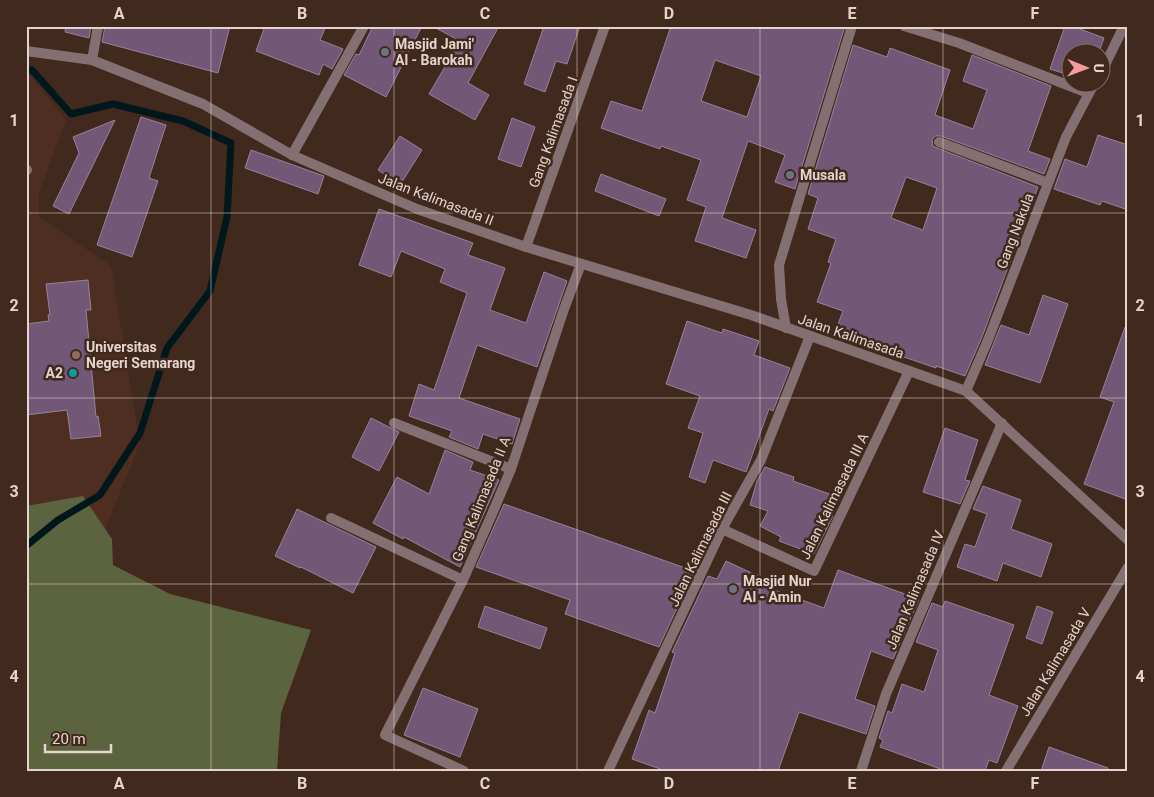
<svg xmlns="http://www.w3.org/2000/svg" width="1154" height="797" viewBox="0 0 1154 797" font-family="Roboto,sans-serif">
	<rect width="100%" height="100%" fill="#42291e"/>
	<polygon fill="#4e2e20" points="26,76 31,76 66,120 39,192 39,217 111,266 140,443 26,724"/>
	<polygon fill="#5c643f" points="83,496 112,539 113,565 170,594 311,630 281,713 277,771 26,771 26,506"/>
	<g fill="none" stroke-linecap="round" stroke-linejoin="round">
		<polyline stroke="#00181c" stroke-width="7" points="26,70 32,70 71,114 113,104 183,121 231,143 227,217 210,291 167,348 140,433 100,495 58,520 26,546"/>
	</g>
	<g fill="#725876" stroke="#97829a" fill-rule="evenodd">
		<polygon points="66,26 91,26 89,38 65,32"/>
		<polygon points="105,26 230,26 218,73 102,42"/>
		<polygon points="265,26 326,26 320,40 343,49 332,69 323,64 319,75 256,51"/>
		<polygon points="373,26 422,26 386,97 344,75 356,54 359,55"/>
		<polygon points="432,26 499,26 468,83 489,95 475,120 429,94 460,41"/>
		<polygon points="544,26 580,26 567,64 556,61 545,92 524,84"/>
		<path d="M671 26H845L795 189 775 182 785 155 748 141 722 218 756 230 746 258 695 241 706 207 687 200 701 160 661 146 660 149 601 128 611 101 642 111ZM715 60 761 76 747 117 701 101Z"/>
		<polygon points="1065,26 1072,26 1104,38 1099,52 1072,52 1072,76 1050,69"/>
		<path d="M853 45 887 57 890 48 950 70 935 115 973 129 987 90 963 81 972 55 1051 86 1028 151 1050 159 1044 174 941 136H935L932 140 933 146 937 148 1038 187 982 337 965 376 936 366V368L904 357 903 359 870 348 871 345 835 332 843 311 817 302 831 263 828 262 836 239 808 229 818 198 808 194ZM906 177 937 188 923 230 891 218Z"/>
		<polygon points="141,117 166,125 149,178 158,181 132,257 97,245"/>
		<polygon points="512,118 535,127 521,167 498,159"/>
		<polygon points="115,120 69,214 53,206 79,153 73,137"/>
		<polygon points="1098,135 1128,145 1128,210 1102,201 1100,205 1054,189 1065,159 1087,167"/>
		<polygon points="400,136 422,150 400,185 378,170"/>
		<polygon points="251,150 324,176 318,194 245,168"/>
		<polygon points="601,174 666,199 659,216 595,191"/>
		<polygon points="379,209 473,243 468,255 505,268 490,310 526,323 544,272 567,281 537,367 477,345 459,398 520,419 512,444 483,434 478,449 449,437 452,431 409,416 419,384 434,390 467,293 440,282 445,269 401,251 391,277 359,265"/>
		<polygon points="88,280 91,310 86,310 96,417 98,416 101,436 71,439 67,410 26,415 26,324 49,321 48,315 50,315 46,284"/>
		<polygon points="1043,295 1068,304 1040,383 985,365 1001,325 1029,335"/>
		<polygon points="687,321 722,333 723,329 759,341 754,355 790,368 773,411 769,409 746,472 713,460 705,483 689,477 703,433 688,428 700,396 666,384"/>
		<polygon points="1125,327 1128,327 1128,500 1084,484 1114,402 1100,397"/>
		<polygon points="371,418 399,432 379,471 352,457"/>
		<polygon points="945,428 978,440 965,480 970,481 960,504 923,492"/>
		<polygon points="445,450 473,462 470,470 499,480 460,567 404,537 403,539 373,523 397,477 429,494"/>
		<polygon points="765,467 794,477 793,481 838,497 831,515 833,516 814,554 779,541 781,537 760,526 768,511 750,505 757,481"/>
		<polygon points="983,486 1021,500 1011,529 1052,544 1041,577 1003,563 997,581 957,567 965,544 975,547 987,514 973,509"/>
		<polygon points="504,504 694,571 659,647 565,614 570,600 476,567"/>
		<polygon points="297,509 376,547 353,593 301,567 300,568 275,556"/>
		<polygon points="726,561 758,576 755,583 824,608 838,570 919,599 893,659 871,651 855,699 875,706 866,734 799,712 778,771 666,771 632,759 649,710 655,713 675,653 672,652 708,576 717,579"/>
		<polygon points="945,601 1014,625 989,695 1018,706 997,763 989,760 985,771 946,771 880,747 883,740 879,738 888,711 892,713 902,684 924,692 938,650 916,642 932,603 943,607"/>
		<polygon points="485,606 547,628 540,649 478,627"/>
		<polygon points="1037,606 1053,612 1042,644 1026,638"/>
		<polygon points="423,688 478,709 460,757 404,735"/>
		<polygon points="1049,747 1108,768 1108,771 1041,771"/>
	</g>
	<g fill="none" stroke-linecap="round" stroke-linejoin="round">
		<polyline stroke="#847072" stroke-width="10" points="26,170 27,170"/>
		<g stroke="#847072" stroke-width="10">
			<polyline points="904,26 959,43 1088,93"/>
			<polyline points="26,51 92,60 203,104 292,155 417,209 526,247 751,315 966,391 1128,540"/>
			<polyline points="92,60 98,26"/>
			<polyline points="1102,71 1124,26"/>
			<polyline points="939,142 1048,183"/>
			<polyline points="292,155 364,26"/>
			<polyline points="526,247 605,26"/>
			<polyline points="786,328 781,299 779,265 852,26"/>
			<polyline points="966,391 988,340 1066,137 1095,82"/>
			<polyline points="394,423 511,469"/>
			<polyline points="331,518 463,580"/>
			<polyline points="722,529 814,571 909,371"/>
			<polyline points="464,771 385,735 463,580 492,514 511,469 564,309 581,264"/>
			<polyline points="608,771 722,529 761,460 810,336"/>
			<polyline points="861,771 886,694 1002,423"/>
			<polyline points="1006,771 1128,567"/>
		</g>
	</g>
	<path fill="none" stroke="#e5d4cd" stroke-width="1" stroke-opacity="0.55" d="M211 26V771M394 26V771M577 26V771M760 26V771M943 26V771M26 213H1128M26 398H1128M26 584H1128"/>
	<g fill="#6b7280" stroke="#42291e" stroke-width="2">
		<circle cx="385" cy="52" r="5"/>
		<circle cx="790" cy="175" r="5"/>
		<circle cx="733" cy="589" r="5"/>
	</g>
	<circle fill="#8d6e63" stroke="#42291e" stroke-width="2" cx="76" cy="355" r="5"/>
	<circle fill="#0f9aa8" stroke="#42291e" stroke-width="2" cx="73" cy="373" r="5"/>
	<g text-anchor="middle" stroke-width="5" stroke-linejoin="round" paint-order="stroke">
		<g font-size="14" font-weight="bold" fill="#e5d4cd" stroke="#42291e" text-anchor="start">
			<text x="395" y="49">Masjid Jami'<tspan x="395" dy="16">Al - Barokah</tspan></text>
			<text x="800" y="180">Musala</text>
			<text x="86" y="352">Universitas<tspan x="86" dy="16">Negeri Semarang</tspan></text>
			<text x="63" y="378" text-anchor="end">A2</text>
			<text x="743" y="586">Masjid Nur<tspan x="743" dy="16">Al - Amin</tspan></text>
		</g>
		<g font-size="14" fill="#e5d4cd" stroke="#42291e">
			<text transform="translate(553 132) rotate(-70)" y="5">Gang Kalimasada I</text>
			<text transform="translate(436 199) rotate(21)" y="5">Jalan Kalimasada II</text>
			<text transform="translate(1015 231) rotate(-69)" y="5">Gang Nakula</text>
			<text transform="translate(851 336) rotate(19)" y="5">Jalan Kalimasada</text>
			<text transform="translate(834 496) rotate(-64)" y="5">Jalan Kalimasada III A</text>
			<text transform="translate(481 499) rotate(-68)" y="5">Gang Kalimasada II A</text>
			<text transform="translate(700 549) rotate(-64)" y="5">Jalan Kalimasada III</text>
			<text transform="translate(915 590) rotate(-67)" y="5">Jalan Kalimasada IV</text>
			<text transform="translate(1055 662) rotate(-59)" y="5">Jalan Kalimasada V</text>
		</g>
	</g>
	<rect width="1154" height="797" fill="none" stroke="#42291e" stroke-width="55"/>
	<g transform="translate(1086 68) rotate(91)"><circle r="24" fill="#42291e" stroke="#836d64"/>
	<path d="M0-4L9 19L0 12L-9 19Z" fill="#f59b9e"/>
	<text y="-8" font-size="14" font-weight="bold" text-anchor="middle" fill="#e5d4cd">U</text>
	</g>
	<path d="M45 744v8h66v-8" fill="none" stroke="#e5d4cd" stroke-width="2.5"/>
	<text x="52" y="744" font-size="15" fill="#e5d4cd" stroke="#42291e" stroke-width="4" paint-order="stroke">20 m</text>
	<rect x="28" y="28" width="1098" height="742" fill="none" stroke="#e5d4cd" stroke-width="2"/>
	<g font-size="16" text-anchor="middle" font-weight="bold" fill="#e5d4cd">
		<text x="119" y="19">A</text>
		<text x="302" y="19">B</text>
		<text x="485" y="19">C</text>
		<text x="669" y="19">D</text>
		<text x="852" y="19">E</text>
		<text x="1035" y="19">F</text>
		<text x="14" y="126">1</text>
		<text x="1140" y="126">1</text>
		<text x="14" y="311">2</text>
		<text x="1140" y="311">2</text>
		<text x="14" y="497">3</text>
		<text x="1140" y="497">3</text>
		<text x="14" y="682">4</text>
		<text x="1140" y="682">4</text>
		<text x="119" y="789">A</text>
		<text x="302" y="789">B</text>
		<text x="485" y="789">C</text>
		<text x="669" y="789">D</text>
		<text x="852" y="789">E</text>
		<text x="1035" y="789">F</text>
	</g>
</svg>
